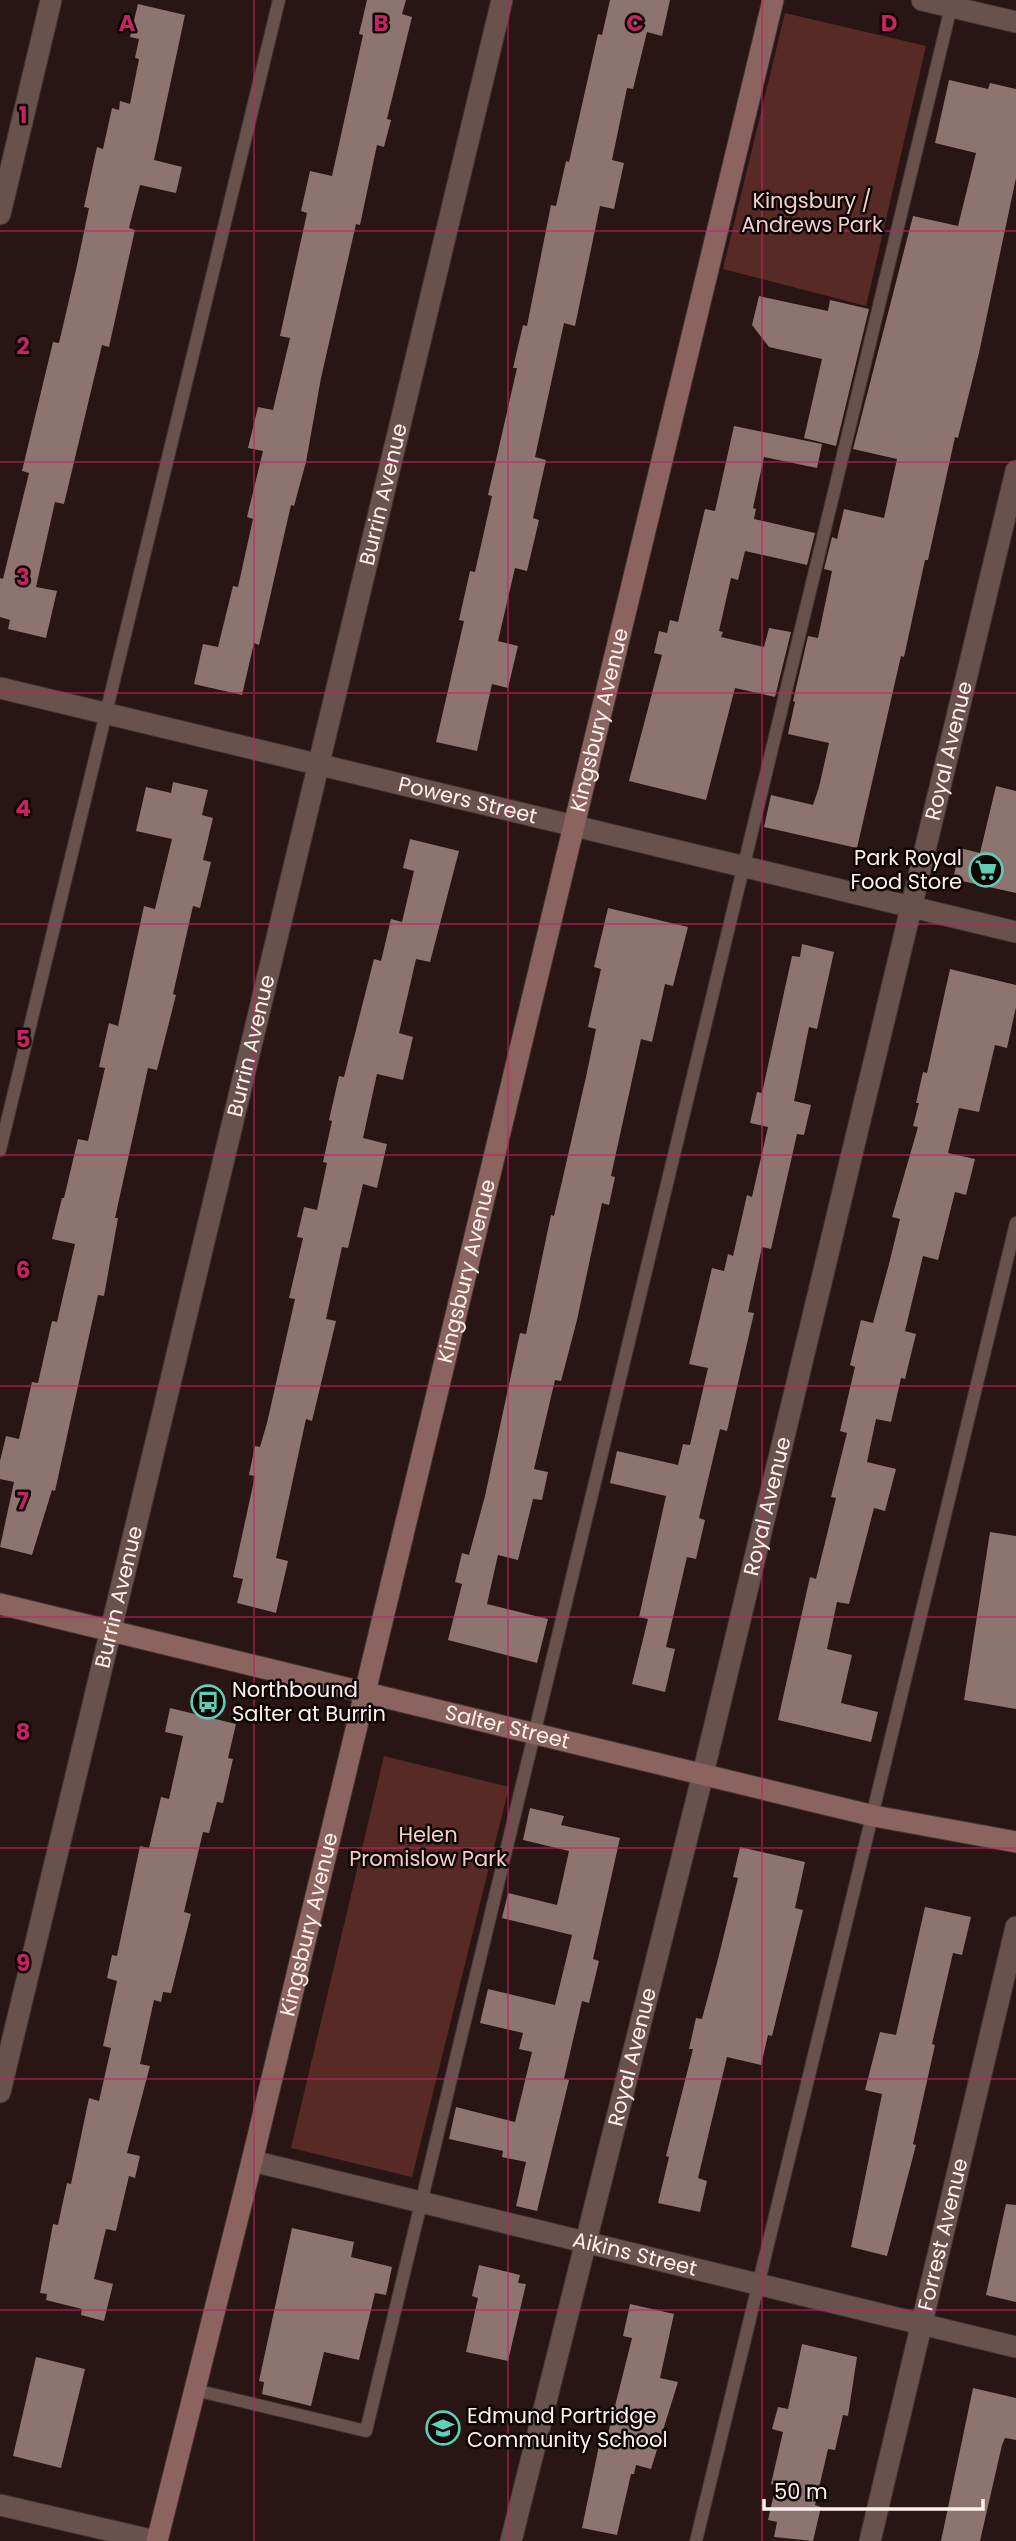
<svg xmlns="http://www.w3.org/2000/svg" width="1016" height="2541" viewBox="0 0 1016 2541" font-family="Poppins,sans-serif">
	<rect width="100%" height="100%" fill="#291513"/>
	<g fill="#582a25">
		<polygon points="785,13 926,46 866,306 723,269"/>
		<polygon points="384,1756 509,1787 412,2177 291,2148"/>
	</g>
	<g fill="#8e7471">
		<polygon points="367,0 406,0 402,14 412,17 387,119 391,120 384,147 377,145 360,225 356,224 321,378 306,462 294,506 291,505 259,645 254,643 242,695 194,684 203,644 218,647 233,586 238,587 253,519 247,517 263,451 248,448 258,407 273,410 290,338 280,336 307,213 301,211 310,171 332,176 363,35 359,34"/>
		<polygon points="610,0 670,0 662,36 647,32 633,89 627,88 612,160 624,163 614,209 600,206 575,326 564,323 535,457 546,460 533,518 539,520 527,571 515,568 498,641 518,646 508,688 492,684 477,751 436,742 464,621 459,620 470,571 475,572 492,496 488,495 517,368 513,368 523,325 527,326 551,205 556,206 566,161 569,162 598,34 602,35"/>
		<polygon points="138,4 185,15 154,160 182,167 176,193 140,185 129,228 135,230 109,347 102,345 64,504 55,502 36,587 57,591 46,638 8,629 10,620 0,617 0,578 3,579 29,473 22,471 53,342 59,343 76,270 89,208 84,207 97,147 103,149 112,108 119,110 120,101 130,104 139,59 135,58 139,39 130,37"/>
		<polygon points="949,80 988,89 990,83 1016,89 1016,178 979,353 958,438 955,437 928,560 925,560 904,657 901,656 857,848 764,827 771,795 813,805 819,787 829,743 788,734 795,702 793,701 808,636 818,638 832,571 824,569 832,537 837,539 844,509 884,518 897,459 853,449 913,216 958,226 976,153 935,143"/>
		<polygon points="759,296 828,311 830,300 869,309 836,446 804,438 822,359 769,347 752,325"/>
		<polygon points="734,426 822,444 817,468 764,457 753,508 756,509 754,519 815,533 807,565 745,551 738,580 731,578 719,631 723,632 721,637 764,647 769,628 791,632 775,697 735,688 706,800 629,781 662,655 654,653 659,631 667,633 670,620 678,622 705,509 715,511"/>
		<polygon points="173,782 208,790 202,815 213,818 203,860 211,862 200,908 193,906 173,994 176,995 157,1070 148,1068 115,1218 118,1218 104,1296 98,1295 55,1491 52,1490 32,1555 0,1547 14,1482 0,1479 0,1461 6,1436 19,1439 32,1382 38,1383 52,1321 57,1322 75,1244 52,1239 62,1198 64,1198 78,1139 88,1141 105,1068 99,1067 109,1023 118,1026 144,906 155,909 172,839 136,831 146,787 171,793"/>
		<polygon points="996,786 1016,791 1016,893 953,879 960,848 980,853"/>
		<polygon points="410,839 459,851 430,962 416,959 399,1033 413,1037 403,1080 377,1074 363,1138 387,1144 377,1188 363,1184 348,1248 342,1247 326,1319 336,1321 312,1421 306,1419 276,1558 288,1561 276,1613 237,1603 243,1579 233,1577 255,1476 249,1475 255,1446 260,1447 267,1423 295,1299 289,1298 303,1238 297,1237 304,1207 317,1210 327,1163 323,1162 332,1121 329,1120 339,1076 344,1077 374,959 381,961 391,919 402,922 414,871 403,868"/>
		<polygon points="608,908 688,927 673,986 665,984 652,1042 641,1039 611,1176 615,1177 609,1205 602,1203 577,1320 561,1381 555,1380 534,1469 548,1472 542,1500 533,1499 518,1560 498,1555 487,1604 548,1619 537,1663 448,1640 462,1584 455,1582 462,1553 469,1555 485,1496 520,1333 526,1334 551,1215 554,1216 586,1077 596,1029 588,1027 601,969 594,967"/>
		<polygon points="802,944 834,952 817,1029 809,1027 794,1101 811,1105 804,1135 797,1134 771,1249 762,1247 748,1312 754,1313 727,1431 720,1429 699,1518 705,1520 696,1559 687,1557 666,1647 675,1649 665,1692 632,1684 648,1619 639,1617 666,1496 610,1483 617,1451 678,1465 683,1444 690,1445 708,1368 689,1364 712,1268 724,1271 728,1254 733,1256 747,1195 752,1197 768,1127 750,1123 757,1092 762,1093 792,956 800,957"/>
		<polygon points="950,969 1016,985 1016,1007 1007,1048 995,1045 979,1112 959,1108 948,1153 975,1159 966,1195 955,1192 938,1260 923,1256 905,1331 916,1334 905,1379 901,1378 891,1422 876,1419 867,1462 896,1469 885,1511 874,1508 849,1604 837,1602 827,1649 852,1655 841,1703 878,1712 871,1742 778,1720 810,1577 816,1579 836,1498 831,1497 847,1433 840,1431 855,1367 850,1365 861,1320 873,1323 889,1264 900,1219 892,1217 918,1127 913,1126 919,1103 916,1103 923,1072 927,1073"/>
		<polygon points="990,1532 1016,1536 1016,1709 964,1700"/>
		<polygon points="170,1708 236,1724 228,1758 233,1759 223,1803 217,1802 209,1833 203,1832 184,1912 191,1914 171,1993 163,1992 161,2002 154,2000 140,2064 150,2066 127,2153 140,2156 135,2178 129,2176 116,2231 106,2229 94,2279 113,2284 104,2321 81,2315 82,2309 46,2300 47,2294 40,2293 53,2224 58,2225 67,2183 71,2184 89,2098 99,2101 111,2048 103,2046 117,1981 107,1978 112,1955 117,1956 140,1846 149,1848 161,1797 169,1799 183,1736 165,1732"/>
		<polygon points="530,1808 564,1816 561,1825 620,1838 593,1959 599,1961 589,2003 582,2001 564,2079 569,2080 537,2211 516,2206 526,2162 502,2157 503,2151 449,2139 456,2107 515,2122 532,2052 519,2049 523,2033 480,2023 488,1989 555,2005 572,1935 502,1918 508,1893 557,1905 569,1851 523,1840"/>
		<polygon points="740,1847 805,1862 795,1908 803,1910 772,2036 768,2035 761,2065 727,2057 698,2178 707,2181 700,2212 658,2203 669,2157 666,2156 693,2049 689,2049 696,2018 702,2019 718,1959 738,1878 733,1877"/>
		<polygon points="925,1907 971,1917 962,1955 953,1953 932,2044 935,2045 913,2144 916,2145 887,2256 851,2247 882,2094 865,2090 880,2032 896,2035"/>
		<polygon points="1006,2204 1016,2205 1016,2302 986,2295"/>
		<polygon points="292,2228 354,2242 351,2257 392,2267 386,2295 375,2293 359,2360 324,2352 311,2406 262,2394 264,2382 259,2381"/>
		<polygon points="479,2265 520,2275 518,2283 526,2284 508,2361 466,2352 478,2298 472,2296"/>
		<polygon points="630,2304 674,2314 660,2378 678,2382 651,2469 636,2465 634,2474 631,2474 617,2535 582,2528 601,2436 607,2438 632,2338 623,2336"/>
		<polygon points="802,2344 857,2357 848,2416 843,2415 835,2450 828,2449 815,2505 821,2507 813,2541 774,2537 777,2522 768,2520 776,2485 771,2484 783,2432 772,2429 778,2407 788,2409"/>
		<polygon points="36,2357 85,2369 61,2468 13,2456"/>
		<polygon points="973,2388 1016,2398 1016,2440 1005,2438 1002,2445 980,2541 941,2541"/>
	</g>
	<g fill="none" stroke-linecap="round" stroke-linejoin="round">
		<defs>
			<g id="lane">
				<polyline points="0,1150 279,0"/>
				<polyline points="195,2390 366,2431 951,7"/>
				<polyline points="696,2541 1016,1223"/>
			</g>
			<g id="street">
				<polyline points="922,0 1016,22"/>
				<polyline points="0,214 51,0"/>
				<path id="s1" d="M0 688 1016 932"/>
				<path id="s2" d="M0 2092 502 0"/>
				<path id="s3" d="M252 2161 1016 2347"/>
				<polyline points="0,2505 155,2541"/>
				<path id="s4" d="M511 2541 703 1774 1016 471"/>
				<path id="s5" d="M870 2541 1016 1927"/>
			</g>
			<g id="secondary">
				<path id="s6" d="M0 1604 874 1816 1016 1842"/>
				<path id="s7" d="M157 2541 252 2161 773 0"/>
			</g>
		</defs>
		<use href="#lane" stroke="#413231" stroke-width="14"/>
		<use href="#street" stroke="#413231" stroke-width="23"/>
		<use href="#secondary" stroke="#413231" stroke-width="23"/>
		<use href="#lane" stroke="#69514e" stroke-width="12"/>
		<use href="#street" stroke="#69514e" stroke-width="21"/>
		<use href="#secondary" stroke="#8b645f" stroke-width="21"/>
	</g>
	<path fill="none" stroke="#c52362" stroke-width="2" stroke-opacity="0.55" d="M254 0V2541M508 0V2541M762 0V2541M0 231H1016M0 462H1016M0 693H1016M0 924H1016M0 1155H1016M0 1386H1016M0 1617H1016M0 1848H1016M0 2079H1016M0 2310H1016"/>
	<defs>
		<symbol id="supermarket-ring" viewBox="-11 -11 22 22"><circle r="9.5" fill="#0c0504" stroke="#5eceb7" stroke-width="1.5"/><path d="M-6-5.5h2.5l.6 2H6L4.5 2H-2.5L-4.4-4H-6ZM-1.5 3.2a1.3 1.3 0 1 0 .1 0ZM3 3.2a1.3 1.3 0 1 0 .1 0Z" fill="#5eceb7"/></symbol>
		<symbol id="bus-ring" viewBox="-11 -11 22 22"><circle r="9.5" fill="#0c0504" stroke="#5eceb7" stroke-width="1.5"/><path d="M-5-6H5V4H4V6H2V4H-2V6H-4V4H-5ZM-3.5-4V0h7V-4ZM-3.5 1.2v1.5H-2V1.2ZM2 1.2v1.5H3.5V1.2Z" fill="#5eceb7"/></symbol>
		<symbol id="school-ring" viewBox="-11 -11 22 22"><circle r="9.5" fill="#0c0504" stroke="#5eceb7" stroke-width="1.5"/><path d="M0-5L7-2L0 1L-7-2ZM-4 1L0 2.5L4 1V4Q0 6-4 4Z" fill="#5eceb7"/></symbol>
	</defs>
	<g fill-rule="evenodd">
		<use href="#supermarket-ring" x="967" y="851" width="38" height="38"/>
		<use href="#bus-ring" x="189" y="1683" width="38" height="38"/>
		<use href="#school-ring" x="424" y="2409" width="38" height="38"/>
	</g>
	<g text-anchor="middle" stroke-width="5" stroke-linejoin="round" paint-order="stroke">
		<g font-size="21" fill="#f4cec9" stroke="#0c0504">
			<text x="812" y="208">Kingsbury /<tspan x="812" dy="24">Andrews Park</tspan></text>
			<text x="428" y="1842">Helen<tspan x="428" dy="24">Promislow Park</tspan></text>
		</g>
		<g font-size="21" fill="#fff0ee" stroke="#0c0504">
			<text dy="7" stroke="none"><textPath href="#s2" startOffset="1643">Burrin Avenue</textPath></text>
			<text dy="7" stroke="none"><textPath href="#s7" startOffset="1874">Kingsbury Avenue</textPath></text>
			<text dy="7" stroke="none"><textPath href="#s4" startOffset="1843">Royal Avenue</textPath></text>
			<text dy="7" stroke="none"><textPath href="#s1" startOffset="481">Powers Street</textPath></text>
			<text dy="7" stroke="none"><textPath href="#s2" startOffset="1076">Burrin Avenue</textPath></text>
			<text dy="7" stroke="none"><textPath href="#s7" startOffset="1307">Kingsbury Avenue</textPath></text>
			<text dy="7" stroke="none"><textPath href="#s4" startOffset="1066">Royal Avenue</textPath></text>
			<text dy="7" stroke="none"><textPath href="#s2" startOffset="509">Burrin Avenue</textPath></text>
			<text dy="7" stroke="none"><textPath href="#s6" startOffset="522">Salter Street</textPath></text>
			<text dy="7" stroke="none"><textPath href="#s7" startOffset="635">Kingsbury Avenue</textPath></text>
			<text dy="7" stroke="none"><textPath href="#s4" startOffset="499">Royal Avenue</textPath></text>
			<text dy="7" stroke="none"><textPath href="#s5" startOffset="315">Forrest Avenue</textPath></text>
			<text dy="7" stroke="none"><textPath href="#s3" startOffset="394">Aikins Street</textPath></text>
		</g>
		<g font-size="21" fill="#fff0ee" stroke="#0c0504" text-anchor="start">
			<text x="962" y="865" text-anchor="end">Park Royal<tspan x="962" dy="24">Food Store</tspan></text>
			<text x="232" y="1697">Northbound<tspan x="232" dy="24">Salter at Burrin</tspan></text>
			<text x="467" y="2423">Edmund Partridge<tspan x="467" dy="24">Community School</tspan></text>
		</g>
	</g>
	<g font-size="23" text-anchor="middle" font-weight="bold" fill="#c52362" stroke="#0c0504" stroke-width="5" stroke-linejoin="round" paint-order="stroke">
		<text x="127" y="31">A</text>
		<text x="381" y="31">B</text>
		<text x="635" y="31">C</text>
		<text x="889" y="31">D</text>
		<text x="23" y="123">1</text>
		<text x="23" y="354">2</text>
		<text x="23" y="585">3</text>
		<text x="23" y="816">4</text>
		<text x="23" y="1047">5</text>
		<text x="23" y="1278">6</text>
		<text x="23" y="1509">7</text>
		<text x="23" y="1740">8</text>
		<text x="23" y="1971">9</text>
	</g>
	<path d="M764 2499v10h219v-10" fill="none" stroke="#fff0ee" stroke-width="3.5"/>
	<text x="774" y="2499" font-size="21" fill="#fff0ee" stroke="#0c0504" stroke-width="5" paint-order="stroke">50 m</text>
</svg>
